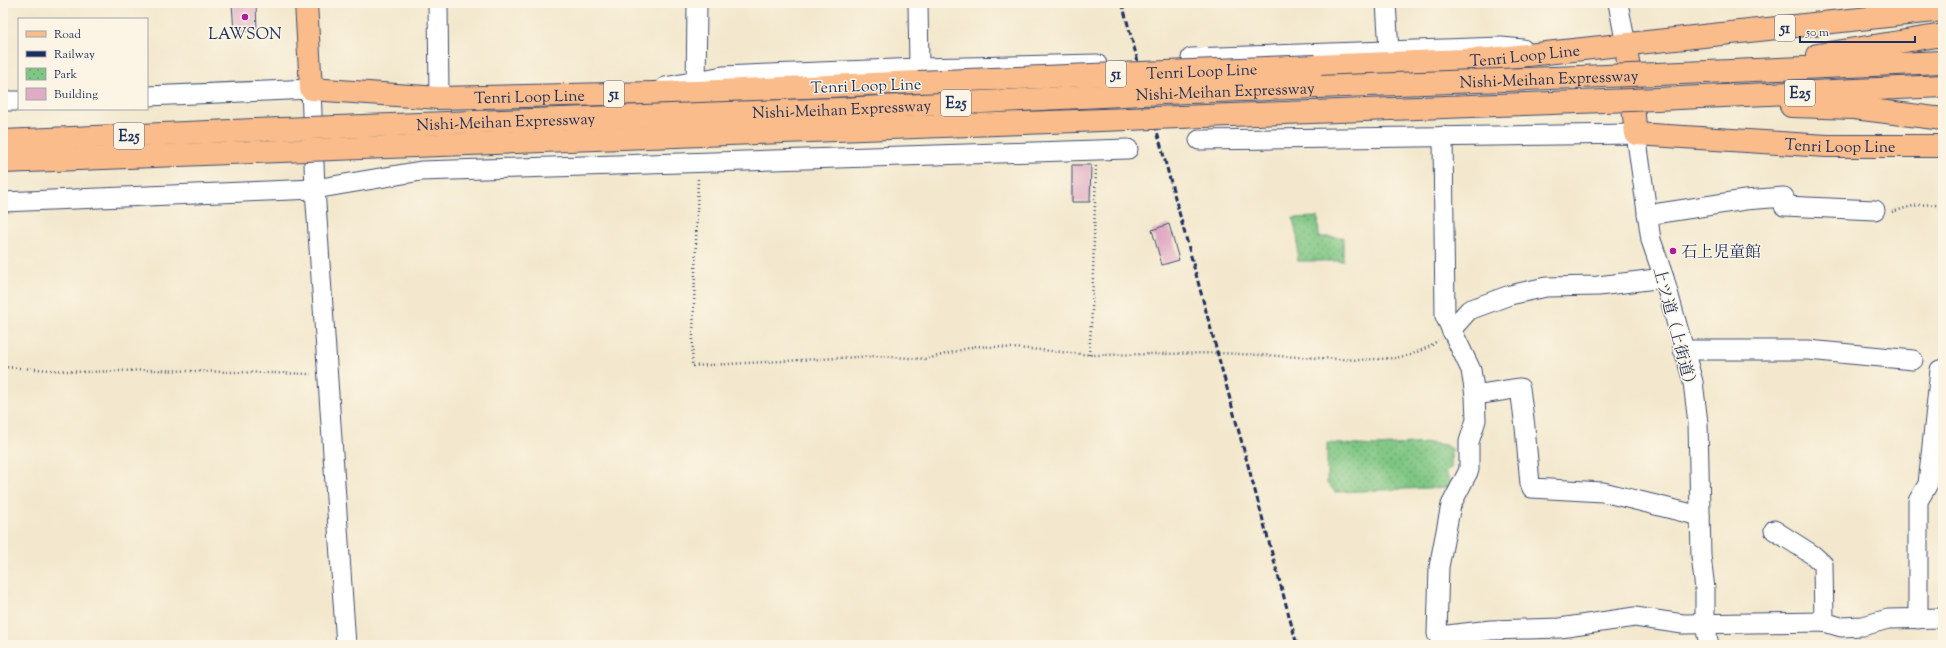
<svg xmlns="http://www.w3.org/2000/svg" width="1946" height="648" viewBox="0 0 1946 648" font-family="'Sorts Mill Goudy','Noto Serif JP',serif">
	<defs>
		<pattern id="park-dots" width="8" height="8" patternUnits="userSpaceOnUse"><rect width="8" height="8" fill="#7ec682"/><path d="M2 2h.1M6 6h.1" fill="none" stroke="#66a16e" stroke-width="1.8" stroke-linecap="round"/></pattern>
	</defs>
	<rect width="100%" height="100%" fill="#fcf5e5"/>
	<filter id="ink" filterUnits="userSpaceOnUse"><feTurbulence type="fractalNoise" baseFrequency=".025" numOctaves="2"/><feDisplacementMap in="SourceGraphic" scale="8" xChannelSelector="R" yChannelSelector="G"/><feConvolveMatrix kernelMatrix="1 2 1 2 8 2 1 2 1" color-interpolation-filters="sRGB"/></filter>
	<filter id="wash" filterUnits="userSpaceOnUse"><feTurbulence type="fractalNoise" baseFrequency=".012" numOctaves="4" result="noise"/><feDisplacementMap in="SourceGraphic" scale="16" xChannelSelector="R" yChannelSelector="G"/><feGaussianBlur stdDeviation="0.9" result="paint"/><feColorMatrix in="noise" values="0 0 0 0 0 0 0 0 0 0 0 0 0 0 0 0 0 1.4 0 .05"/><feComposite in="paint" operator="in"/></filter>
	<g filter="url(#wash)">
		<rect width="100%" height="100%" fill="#f3e8cd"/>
		<g fill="url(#park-dots)" stroke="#4c7a70">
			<polygon points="1318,217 1319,237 1343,237 1343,261 1297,261 1298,242 1293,218"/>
			<polygon points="1327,443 1376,446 1430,443 1445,445 1451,449 1451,468 1445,471 1453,487 1335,492 1327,484"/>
		</g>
		<g id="blocks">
			<g fill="#e0acc4">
				<polygon points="232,3 256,3 257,31 234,32"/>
				<polygon points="1072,165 1091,165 1090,202 1072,202"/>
				<polygon points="1169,224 1179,260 1162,265 1152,230"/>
			</g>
		</g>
	</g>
	<g filter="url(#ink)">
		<use href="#blocks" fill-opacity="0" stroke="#3b4b6f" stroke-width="1"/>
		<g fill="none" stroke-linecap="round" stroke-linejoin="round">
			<defs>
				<g id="minor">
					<polyline points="438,3 439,98"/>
					<polyline points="918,3 919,68"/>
					<polyline points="1386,3 1389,50"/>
					<polyline points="1618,3 1626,45"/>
					<polyline points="1191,58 1501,47 1523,49"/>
					<polyline points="665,87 723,76 919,68 1097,64"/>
					<polyline points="696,92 697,3"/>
					<polyline points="147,96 311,89 315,189 346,645"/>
					<polyline points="3,101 19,101"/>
					<polyline points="1443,136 1445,316 1471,370 1475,395 1520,388 1525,427 1530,484 1532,488 1603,492 1700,516"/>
					<polyline points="1199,140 1636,134 1651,240 1664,278 1693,382 1698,423 1701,556 1705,589 1705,625 1709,645"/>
					<polyline points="3,202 315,189 421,171 1128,149"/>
					<polyline points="1647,215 1745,200 1784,197 1784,206 1875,210"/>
					<polyline points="1451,330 1469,310 1510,295 1546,287 1598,286 1664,278"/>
					<polyline points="1683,350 1808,350 1913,360"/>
					<polyline points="1475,395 1476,420 1469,442 1469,470 1451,505 1439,567 1437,634 1439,636 1491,630 1560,628 1635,617 1683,624 1824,622 1841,627 1863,626 1888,619 1943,618"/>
					<polyline points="1774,530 1813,555 1823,564 1824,622"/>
					<polyline points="1918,619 1918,501 1928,484 1940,370 1943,369"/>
				</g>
				<g id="major">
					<path id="s1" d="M306 3 311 89 439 98 696 92 918 82"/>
					<path id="s2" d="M1626 45 1636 134 1827 146H1943"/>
					<path id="s3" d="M1315 66 1490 59 1943 10"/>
				</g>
				<g id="highway">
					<polyline points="1817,55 1943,35"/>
					<polyline points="1658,74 1943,62"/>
					<polyline points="1657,99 1943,86"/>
					<polyline points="1791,106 1854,108 1943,119"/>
					<polyline points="3,141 254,130"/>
					<polyline points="3,162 254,152"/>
				</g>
			</defs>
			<use href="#minor" stroke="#3b4b6f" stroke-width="21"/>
			<use href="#major" stroke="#3b4b6f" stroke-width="24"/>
			<use href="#highway" stroke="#3b4b6f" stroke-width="24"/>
			<g stroke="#3b4b6f" stroke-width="2.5" stroke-dasharray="1 3" stroke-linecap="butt">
				<polyline points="698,179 692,366 875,356 927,359 976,346 1030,349 1092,355 1219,353 1359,360 1395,358 1410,355 1431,346 1438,340"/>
				<path d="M1892 212C1909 207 1925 201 1943 207"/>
				<polyline points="1089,355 1092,311 1096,166"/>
				<polyline points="3,367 83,372 152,370 311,374"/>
			</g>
			<use href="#minor" stroke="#fff" stroke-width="19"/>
			<use href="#major" stroke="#f9bc8a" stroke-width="22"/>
			<use href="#highway" stroke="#f9bc8a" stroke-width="22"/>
			<polyline stroke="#1b2f5e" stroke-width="3" stroke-dasharray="6 3" stroke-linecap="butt" points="1122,3 1297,645"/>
			<defs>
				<g id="major-bridge">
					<path id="s4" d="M918 82 1315 66"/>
				</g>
				<g id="highway-bridge">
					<path id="s5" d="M254 130 839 109 1163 93 1658 74"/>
					<polyline points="254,152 1657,99"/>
				</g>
			</defs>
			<use href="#major-bridge" stroke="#3b4b6f" stroke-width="24" stroke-linecap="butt"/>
			<use href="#highway-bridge" stroke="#3b4b6f" stroke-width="24" stroke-linecap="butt"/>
			<use href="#major-bridge" stroke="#f9bc8a" stroke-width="22"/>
			<use href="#highway-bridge" stroke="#f9bc8a" stroke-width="22"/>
		</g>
	</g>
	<g fill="#b5179e" stroke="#fcf5e5" stroke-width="1.5">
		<circle cx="245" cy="17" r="4"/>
		<circle cx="1673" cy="251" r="4"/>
	</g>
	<g text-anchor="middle" stroke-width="3" stroke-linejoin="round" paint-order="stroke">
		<g fill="#fcf5e5" stroke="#5e6a86" stroke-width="1">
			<rect x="1775" y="15" width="20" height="26" rx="3"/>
			<rect x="1106" y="61" width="20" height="26" rx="3"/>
			<rect x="1785" y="80" width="30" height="26" rx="3"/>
			<rect x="604" y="81" width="20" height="26" rx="3"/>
			<rect x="941" y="90" width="30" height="26" rx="3"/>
			<rect x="114" y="123" width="30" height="26" rx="3"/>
		</g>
		<g font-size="15" font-weight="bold" fill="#1b2f5e">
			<text x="1785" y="33">51</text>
			<text x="1116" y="79">51</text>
			<text x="1800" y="98">E25</text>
			<text x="614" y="99">51</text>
			<text x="956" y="108">E25</text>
			<text x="129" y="141">E25</text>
		</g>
		<g font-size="16" fill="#1b2f5e" stroke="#fcf5e5">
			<text x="245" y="39">LAWSON</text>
			<text x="1681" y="257" text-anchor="start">石上児童館</text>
		</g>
		<g font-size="16" fill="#1b2f5e" stroke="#fcf5e5">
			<text dy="6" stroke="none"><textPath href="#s3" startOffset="210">Tenri Loop Line</textPath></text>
			<text dy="6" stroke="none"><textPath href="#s4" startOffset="284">Tenri Loop Line</textPath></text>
			<text dy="6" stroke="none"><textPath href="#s5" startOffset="1296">Nishi-Meihan Expressway</textPath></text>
			<text transform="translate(866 85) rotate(-2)" y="6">Tenri Loop Line</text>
			<text dy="6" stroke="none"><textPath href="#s5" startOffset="972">Nishi-Meihan Expressway</textPath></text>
			<text dy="6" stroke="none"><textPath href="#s1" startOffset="305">Tenri Loop Line</textPath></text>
			<text dy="6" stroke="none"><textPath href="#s5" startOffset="588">Nishi-Meihan Expressway</textPath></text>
			<text dy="6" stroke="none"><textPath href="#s5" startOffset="252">Nishi-Meihan Expressway</textPath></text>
			<text dy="6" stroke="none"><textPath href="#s2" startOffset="294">Tenri Loop Line</textPath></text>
			<text transform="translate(1676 329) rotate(75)" y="6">上ツ道（上街道）</text>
		</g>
	</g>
	<rect width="1946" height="648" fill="none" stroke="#fcf5e5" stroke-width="16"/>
	<rect x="18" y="18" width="130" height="92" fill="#fcf5e5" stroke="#a2a6af"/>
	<rect x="26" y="31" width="20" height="6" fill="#f9bc8a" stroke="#a2a6af"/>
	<text x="54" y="38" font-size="12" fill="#1b2f5e">Road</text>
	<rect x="26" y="51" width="20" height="6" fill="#1b2f5e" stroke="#a2a6af"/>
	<text x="54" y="58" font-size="12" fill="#1b2f5e">Railway</text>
	<rect x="26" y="68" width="20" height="12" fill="url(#park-dots)" stroke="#a2a6af"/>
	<text x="54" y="78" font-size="12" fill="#1b2f5e">Park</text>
	<rect x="26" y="88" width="20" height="12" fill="#e0acc4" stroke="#a2a6af"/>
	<text x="54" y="98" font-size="12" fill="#1b2f5e">Building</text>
	<path d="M1800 36v6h115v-6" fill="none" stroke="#1b2f5e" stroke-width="2"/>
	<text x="1806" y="36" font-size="12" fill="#1b2f5e" stroke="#fcf5e5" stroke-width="3" paint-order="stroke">50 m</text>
</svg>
